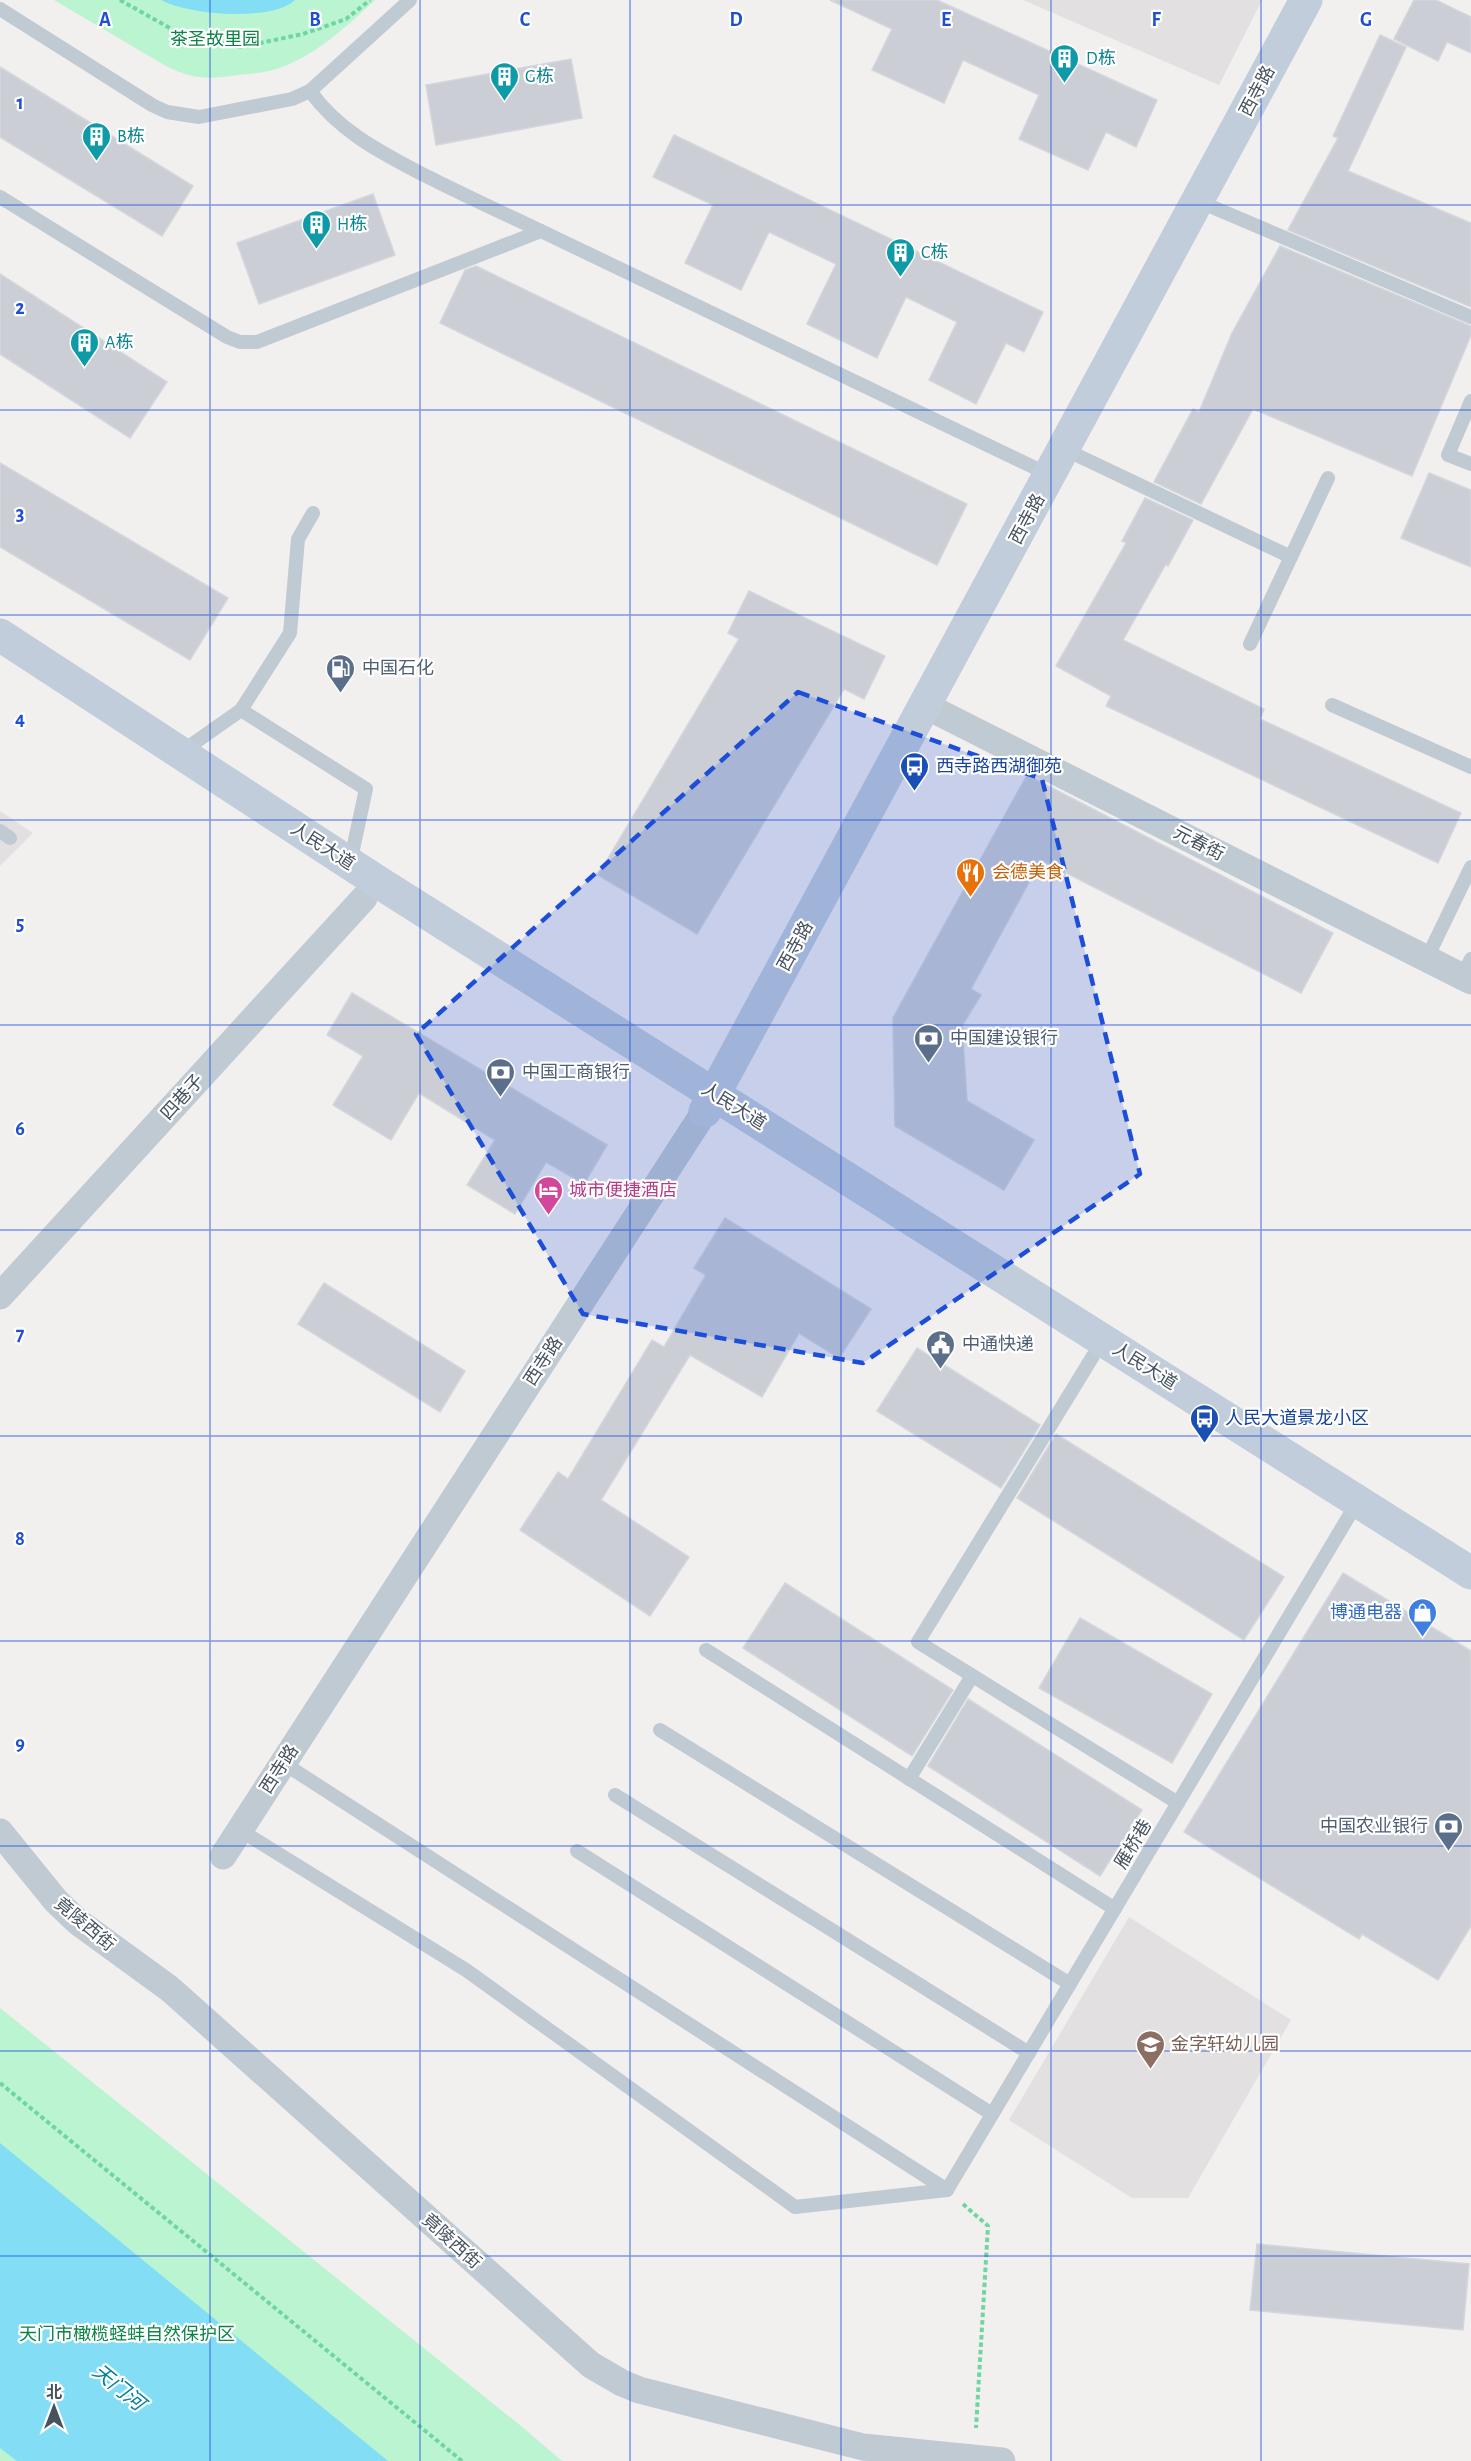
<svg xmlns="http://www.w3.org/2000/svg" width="1471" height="2461" viewBox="0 0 1471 2461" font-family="'Alegreya Sans','Noto Sans SC',sans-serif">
	<rect width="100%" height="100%" fill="#f2efef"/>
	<g fill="#e3e0e1">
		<polygon points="1023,0 1262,0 1219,85"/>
		<polygon points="0,811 33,833 0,866"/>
		<polygon points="1129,1917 1291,2020 1188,2198 1132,2198 1009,2120"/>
	</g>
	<g fill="#baf4d0">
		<path d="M54 0H375C346 27 312 59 273 70 262 73 249 74 237 75 207 80 193 79 166 66Z"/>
		<polygon points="0,2008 521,2426 562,2461 0,2461"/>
	</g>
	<g fill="#83def5">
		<path d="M161 0H295C272 22 188 15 161 0Z"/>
		<polygon points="0,2143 388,2461 17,2461 0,2448"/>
	</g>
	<g fill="#cbcfd5" stroke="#d3d6dc" stroke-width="1.5">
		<polygon points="830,0 937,0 1157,100 1136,147 1106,132 1088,170 1019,139 1039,95 963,60 944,103 872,70 892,29"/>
		<polygon points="1414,0 1436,0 1471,17 1471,53 1447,42 1438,61 1394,39"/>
		<polygon points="1380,35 1406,47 1348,171 1471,223 1471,307 1288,230 1338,138 1333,136"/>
		<polygon points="571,59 582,118 436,145 426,85"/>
		<polygon points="0,67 193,186 162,236 0,137"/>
		<polygon points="674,135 1043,312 1024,352 1006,343 976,404 929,380 957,322 906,297 877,358 807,324 836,264 769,232 741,290 685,263 713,205 653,177"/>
		<polygon points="373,194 395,255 259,304 237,243"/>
		<polygon points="1280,246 1471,326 1471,335 1412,476 1253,409 1201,504 1154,482 1193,409 1199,412 1232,333"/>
		<polygon points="476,266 967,504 937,565 440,323 465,270"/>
		<polygon points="0,274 167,382 130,438 0,354"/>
		<polygon points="0,463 228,598 190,660 0,547"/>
		<polygon points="1429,473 1471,490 1471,567 1401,538"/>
		<polygon points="1145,498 1193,520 1168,566 1166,564 1123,640 1264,709 1260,719 1461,813 1438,863 1106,706 1111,696 1056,666 1126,543 1122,541"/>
		<polygon points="749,591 885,656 864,699 844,689 697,934 598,875 739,639 728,633"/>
		<polygon points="1027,775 1333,933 1301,993 1041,860 971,989 981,995 962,1026 967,1101 1034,1140 1004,1190 895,1126 893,1018"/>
		<polygon points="352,993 607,1145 584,1184 546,1162 515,1214 467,1185 495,1140 419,1093 391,1140 333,1105 363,1056 327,1035"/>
		<polygon points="725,1218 871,1309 839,1358 799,1333 762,1397 690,1355 601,1500 689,1557 650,1616 520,1530 558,1472 568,1479 652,1340 664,1347 706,1275 694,1268"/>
		<polygon points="324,1283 465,1371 440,1412 298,1324"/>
		<polygon points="917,1348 1040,1425 1001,1488 877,1411"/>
		<polygon points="1056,1434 1284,1577 1244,1640 1017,1498"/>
		<polygon points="1343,1573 1471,1651 1471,1926 1438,1980 1362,1934 1359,1939 1184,1832"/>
		<polygon points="785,1583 953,1690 912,1756 743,1648"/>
		<polygon points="1080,1618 1212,1694 1172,1763 1039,1688"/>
		<polygon points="968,1699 1142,1810 1100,1876 928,1766"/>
		<polygon points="1257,2244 1469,2264 1463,2330 1250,2310"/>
	</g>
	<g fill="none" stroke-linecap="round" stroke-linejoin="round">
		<g stroke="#6fd5a2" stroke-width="4" stroke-dasharray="4.5 3" stroke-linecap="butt">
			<polyline points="120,0 184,36 241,47 303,34 346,19 370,0"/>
			<polyline points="0,2083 462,2461"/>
			<polyline points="963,2204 988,2226 976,2428"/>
		</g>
		<g stroke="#bfcad3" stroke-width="14">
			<polyline points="0,9 152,105 167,112 199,117 292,99 310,91 410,0"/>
			<path d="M310 91C338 130 378 151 420 173 460 193 500 212 541 231"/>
			<polyline points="0,197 227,337 240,342 257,342 541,231 1050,475"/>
			<polyline points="1198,201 1471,317"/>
			<polyline points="1471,401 1448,455 1471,464"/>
			<polyline points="1064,449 1291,557"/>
			<polyline points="1250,644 1328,478"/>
			<polyline points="1332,705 1471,767"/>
			<polyline points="241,710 290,633 298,539 313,513"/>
			<polyline points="180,753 241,710 366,789 350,863"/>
			<polyline points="0,831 10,838"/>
			<polyline points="1427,958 1471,867"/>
			<polyline points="1462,976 1471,959"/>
			<polyline points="1093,1356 918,1642 1178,1803"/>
			<polyline points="706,1650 1115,1909"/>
			<polyline points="660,1730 1070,1984"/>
			<polyline points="283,1763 947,2190"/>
			<polyline points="909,1779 972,1676"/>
			<polyline points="615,1795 1029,2053"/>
			<polyline points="240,1830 466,1970 795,2207 947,2190"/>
			<polyline points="577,1851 992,2114"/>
			<polyline points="947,2190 1349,1516"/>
		</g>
		<g stroke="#bfcad3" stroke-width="27">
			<polyline points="926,706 1471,981"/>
			<polyline points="0,1296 364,898"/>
			<polyline points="0,1832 56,1901 78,1922 170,1989 591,2365 622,2383 639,2390 863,2447 1002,2461"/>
			<polyline points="223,1856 705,1111"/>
		</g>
		<g stroke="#c1cdda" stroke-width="33">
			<polyline points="0,635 375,880 1471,1573"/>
			<polyline points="705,1111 1306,0"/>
		</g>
	</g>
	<path fill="#1d4ed8" fill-opacity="0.2" stroke="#1d4ed8" stroke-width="4.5" stroke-dasharray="12 8" stroke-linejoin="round" d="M798 692 1042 779 1140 1174 863 1363 583 1314 416 1034Z"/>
	<path fill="none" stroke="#1d4ed8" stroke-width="1.5" stroke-opacity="0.55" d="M210 0V2461M420 0V2461M630 0V2461M841 0V2461M1051 0V2461M1261 0V2461M0 205H1471M0 410H1471M0 615H1471M0 820H1471M0 1025H1471M0 1230H1471M0 1436H1471M0 1641H1471M0 1846H1471M0 2051H1471M0 2256H1471"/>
	<defs>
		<symbol id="building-pin" viewBox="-11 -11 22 30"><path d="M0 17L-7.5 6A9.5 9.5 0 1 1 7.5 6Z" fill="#0f9aa8" stroke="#fff"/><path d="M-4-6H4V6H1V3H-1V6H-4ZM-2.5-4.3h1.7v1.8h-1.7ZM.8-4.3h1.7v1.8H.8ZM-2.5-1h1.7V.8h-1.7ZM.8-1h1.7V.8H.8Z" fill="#fff"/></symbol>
		<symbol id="fuel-pin" viewBox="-11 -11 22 30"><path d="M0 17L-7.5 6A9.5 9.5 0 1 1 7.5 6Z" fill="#5c6f8a" stroke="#fff"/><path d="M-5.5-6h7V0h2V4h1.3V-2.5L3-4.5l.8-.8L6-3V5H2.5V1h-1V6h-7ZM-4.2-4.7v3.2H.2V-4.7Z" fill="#fff"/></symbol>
		<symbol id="bus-pin" viewBox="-11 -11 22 30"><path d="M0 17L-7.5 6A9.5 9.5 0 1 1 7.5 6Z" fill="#1a4fb4" stroke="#fff"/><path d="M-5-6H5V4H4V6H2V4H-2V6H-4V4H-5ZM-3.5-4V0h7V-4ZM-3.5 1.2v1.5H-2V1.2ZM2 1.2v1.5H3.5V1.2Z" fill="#fff"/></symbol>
		<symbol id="restaurant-pin" viewBox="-11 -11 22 30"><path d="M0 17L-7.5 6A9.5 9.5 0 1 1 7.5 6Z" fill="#e8710a" stroke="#fff"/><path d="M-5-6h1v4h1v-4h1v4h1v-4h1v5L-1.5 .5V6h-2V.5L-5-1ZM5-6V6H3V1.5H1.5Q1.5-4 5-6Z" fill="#fff"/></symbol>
		<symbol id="bank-pin" viewBox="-11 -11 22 30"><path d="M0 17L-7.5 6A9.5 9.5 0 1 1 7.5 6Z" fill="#5c6f8a" stroke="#fff"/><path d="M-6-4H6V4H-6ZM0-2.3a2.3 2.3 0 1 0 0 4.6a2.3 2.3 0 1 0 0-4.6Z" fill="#fff"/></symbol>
		<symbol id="hotel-pin" viewBox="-11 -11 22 30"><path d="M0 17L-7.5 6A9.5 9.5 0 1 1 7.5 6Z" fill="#d1479c" stroke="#fff"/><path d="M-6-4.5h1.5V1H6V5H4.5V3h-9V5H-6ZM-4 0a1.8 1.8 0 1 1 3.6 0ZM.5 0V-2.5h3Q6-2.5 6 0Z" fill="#fff"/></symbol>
		<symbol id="civic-pin" viewBox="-11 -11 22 30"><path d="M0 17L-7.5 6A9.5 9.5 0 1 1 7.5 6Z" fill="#5c6f8a" stroke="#fff"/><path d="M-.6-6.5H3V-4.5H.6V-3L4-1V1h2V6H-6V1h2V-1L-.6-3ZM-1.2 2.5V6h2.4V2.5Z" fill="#fff"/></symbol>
		<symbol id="shop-pin" viewBox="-11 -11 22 30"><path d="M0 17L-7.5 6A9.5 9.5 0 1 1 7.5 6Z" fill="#3f7fe0" stroke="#fff"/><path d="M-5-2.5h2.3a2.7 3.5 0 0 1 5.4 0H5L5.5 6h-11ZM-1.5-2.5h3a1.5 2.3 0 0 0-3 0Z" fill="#fff"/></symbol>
		<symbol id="school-pin" viewBox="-11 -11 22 30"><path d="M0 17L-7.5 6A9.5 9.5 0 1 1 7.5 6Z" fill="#8d6e63" stroke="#fff"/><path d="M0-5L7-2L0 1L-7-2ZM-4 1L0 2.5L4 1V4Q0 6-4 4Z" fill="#fff"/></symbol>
	</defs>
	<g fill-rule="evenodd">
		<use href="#building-pin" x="1048" y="42" width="33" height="45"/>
		<use href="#building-pin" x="488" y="60" width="33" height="45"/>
		<use href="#building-pin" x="80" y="120" width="33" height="45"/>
		<use href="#building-pin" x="300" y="208" width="33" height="45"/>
		<use href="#building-pin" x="884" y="236" width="33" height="45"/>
		<use href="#building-pin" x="68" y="326" width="33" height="45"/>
		<use href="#fuel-pin" x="324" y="652" width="33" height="45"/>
		<use href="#bus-pin" x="898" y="750" width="33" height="45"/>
		<use href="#restaurant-pin" x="954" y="856" width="33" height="45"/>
		<use href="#bank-pin" x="912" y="1022" width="33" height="45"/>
		<use href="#bank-pin" x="484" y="1056" width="33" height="45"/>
		<use href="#hotel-pin" x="532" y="1174" width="33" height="45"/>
		<use href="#civic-pin" x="924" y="1328" width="33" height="45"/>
		<use href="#bus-pin" x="1188" y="1402" width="33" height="45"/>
		<use href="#shop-pin" x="1406" y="1596" width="33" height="45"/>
		<use href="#bank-pin" x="1432" y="1810" width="33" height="45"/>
		<use href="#school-pin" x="1134" y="2028" width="33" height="45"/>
	</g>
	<g text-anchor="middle" stroke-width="4.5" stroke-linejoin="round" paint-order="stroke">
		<g font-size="18" fill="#0e8347" stroke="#fff">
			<text x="215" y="45">茶圣故里园</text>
			<text x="127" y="2340">天门市橄榄蛏蚌自然保护区</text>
		</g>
		<g font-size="18" fill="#0d838f" stroke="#fff" text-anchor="start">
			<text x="1086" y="64">D栋</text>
			<text x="525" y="82">G栋</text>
			<text x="117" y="142">B栋</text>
			<text x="337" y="230">H栋</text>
			<text x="921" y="258">C栋</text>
			<text x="105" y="348">A栋</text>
		</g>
		<g font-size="18" fill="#46535f" stroke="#fff">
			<text transform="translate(1257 91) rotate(-62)" y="6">西寺路</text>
			<text transform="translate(1027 519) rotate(-62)" y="6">西寺路</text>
			<text transform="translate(1199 843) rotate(27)" y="6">元春街</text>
			<text transform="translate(323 846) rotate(33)" y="6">人民大道</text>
			<text transform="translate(795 946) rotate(-61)" y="6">西寺路</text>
			<text transform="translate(182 1097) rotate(-48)" y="6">四巷子</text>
			<text transform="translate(734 1106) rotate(32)" y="6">人民大道</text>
			<text transform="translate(543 1361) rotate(-57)" y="6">西寺路</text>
			<text transform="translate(1145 1366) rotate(32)" y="6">人民大道</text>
			<text transform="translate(279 1769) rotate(-57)" y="6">西寺路</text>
			<text transform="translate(1133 1844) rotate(-59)" y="6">雁桥巷</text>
			<text transform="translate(85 1924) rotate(40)" y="6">竟陵西街</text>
			<text transform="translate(452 2241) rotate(42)" y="6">竟陵西街</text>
		</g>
		<g font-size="18" fill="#4e5e75" stroke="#fff" text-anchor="start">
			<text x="362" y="674">中国石化</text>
			<text x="950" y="1044">中国建设银行</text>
			<text x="522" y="1078">中国工商银行</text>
			<text x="962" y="1350">中通快递</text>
			<text x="1428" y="1832" text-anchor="end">中国农业银行</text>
		</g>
		<g font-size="18" fill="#164399" stroke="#fff" text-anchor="start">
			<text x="936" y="772">西寺路西湖御苑</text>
			<text x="1225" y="1424">人民大道景龙小区</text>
		</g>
		<g font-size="18" fill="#c56008" stroke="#fff" text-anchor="start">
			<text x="992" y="878">会德美食</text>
		</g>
		<g font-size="18" fill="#b23c85" stroke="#fff" text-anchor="start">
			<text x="569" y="1196">城市便捷酒店</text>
		</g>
		<g font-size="18" fill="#366cbe" stroke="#fff" text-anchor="end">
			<text x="1402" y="1618">博通电器</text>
		</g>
		<g font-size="18" fill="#785e54" stroke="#fff" text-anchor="start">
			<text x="1171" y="2050">金字轩幼儿园</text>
		</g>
		<g font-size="20" font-style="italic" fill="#03809f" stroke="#fff">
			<text transform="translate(119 2387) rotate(39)" y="7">天门河</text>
		</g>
	</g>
	<g font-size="20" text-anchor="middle" font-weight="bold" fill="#1d4ed8" stroke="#fff" stroke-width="4.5" stroke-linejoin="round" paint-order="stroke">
		<text x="105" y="26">A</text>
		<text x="315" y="26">B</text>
		<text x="525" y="26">C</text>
		<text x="736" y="26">D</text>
		<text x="946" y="26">E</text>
		<text x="1156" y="26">F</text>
		<text x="1366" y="26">G</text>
		<text x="20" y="109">1</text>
		<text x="20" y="314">2</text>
		<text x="20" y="520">3</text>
		<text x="20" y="725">4</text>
		<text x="20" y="930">5</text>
		<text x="20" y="1135">6</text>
		<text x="20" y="1340">7</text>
		<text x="20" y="1545">8</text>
		<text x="20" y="1750">9</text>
	</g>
	<g transform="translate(54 2407)" stroke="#ffffff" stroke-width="4.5" paint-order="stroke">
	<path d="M0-4.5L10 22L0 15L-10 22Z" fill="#46535f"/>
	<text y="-9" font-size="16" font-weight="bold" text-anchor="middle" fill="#46535f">北</text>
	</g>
</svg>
